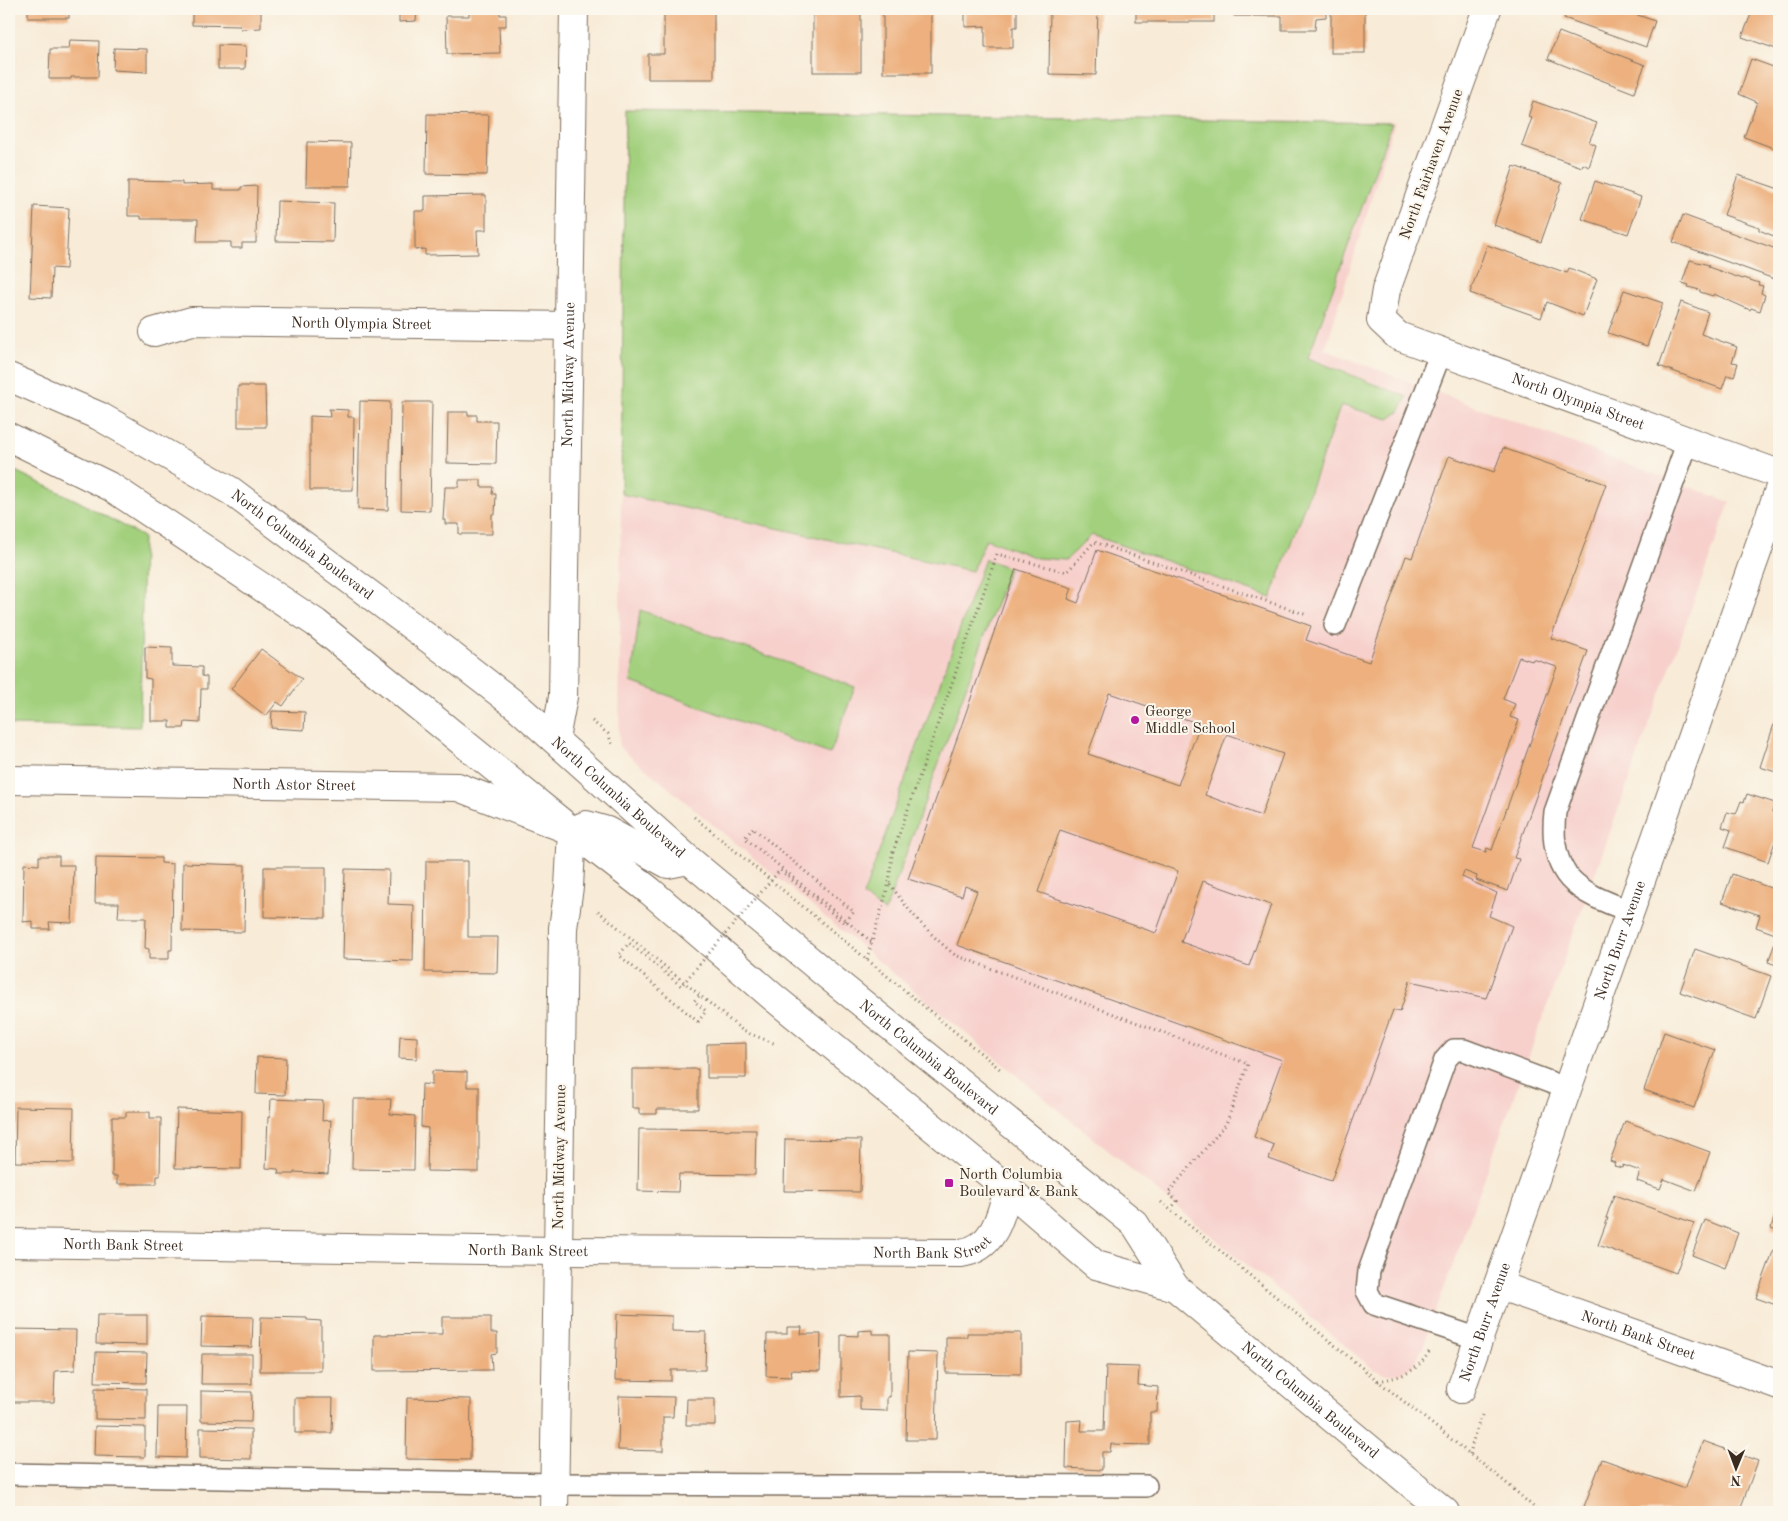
<svg xmlns="http://www.w3.org/2000/svg" width="1788" height="1521" viewBox="0 0 1788 1521" font-family="'Old Standard TT',serif">
	<rect width="100%" height="100%" fill="#fbf7ec"/>
	<filter id="ink" filterUnits="userSpaceOnUse"><feTurbulence type="fractalNoise" baseFrequency=".02" numOctaves="2"/><feDisplacementMap in="SourceGraphic" scale="10" xChannelSelector="R" yChannelSelector="G"/><feConvolveMatrix kernelMatrix="1 2 1 2 8 2 1 2 1" color-interpolation-filters="sRGB"/></filter>
	<filter id="wash" filterUnits="userSpaceOnUse"><feTurbulence type="fractalNoise" baseFrequency=".0096" numOctaves="4" result="noise"/><feDisplacementMap in="SourceGraphic" scale="20" xChannelSelector="R" yChannelSelector="G"/><feGaussianBlur stdDeviation="1.12" result="paint"/><feColorMatrix in="noise" values="0 0 0 0 0 0 0 0 0 0 0 0 0 0 0 0 0 1.4 0 .05"/><feComposite in="paint" operator="in"/></filter>
	<g filter="url(#wash)">
		<rect width="100%" height="100%" fill="#f8ebd7"/>
		<polygon fill="#f7d0cc" points="624,110 1395,122 1325,350 1730,502 1423,1347 1413,1366 1400,1373 1386,1375 1373,1369 619,747"/>
		<g fill="#a2d07d" stroke="#6e7d4e">
			<polygon points="625,111 1392,123 1308,358 1407,397 1399,412 1389,419 1341,405 1271,598 1092,535 1066,560 1037,558 986,539 972,571 621,494"/>
			<polygon points="9,468 78,501 143,537 140,727 9,725"/>
			<polygon points="985,559 1009,568 885,912 863,896"/>
			<polygon points="640,610 855,687 830,754 631,682"/>
		</g>
		<g id="blocks">
			<g fill="#edb07e" fill-rule="evenodd">
				<rect x="28" y="9" width="41" height="9"/>
				<rect x="102" y="9" width="32" height="3"/>
				<polygon points="192,9 261,9 261,28 241,29 240,26 192,25"/>
				<polygon points="399,9 417,9 416,21 399,22"/>
				<polygon points="469,9 500,9 500,15 506,15 506,26 499,26 500,53 447,54 446,16 469,16"/>
				<rect x="813" y="9" width="48" height="63"/>
				<rect x="883" y="9" width="48" height="64"/>
				<polygon points="965,9 1017,9 1017,27 1013,27 1013,48 985,48 985,26 965,27"/>
				<polygon points="1050,9 1098,9 1096,75 1049,74"/>
				<rect x="1136" y="9" width="78" height="13"/>
				<polygon points="1234,9 1326,9 1326,17 1316,18 1315,30 1282,30 1282,16 1234,16"/>
				<rect x="1331" y="9" width="34" height="44"/>
				<polygon points="1567,9 1620,9 1655,21 1646,47 1564,18"/>
				<polygon points="1753,9 1779,9 1779,50 1742,37"/>
				<polygon points="664,10 714,11 714,79 648,79 648,54 664,54"/>
				<polygon points="1559,32 1645,65 1634,93 1548,59"/>
				<polygon points="70,40 99,41 98,77 71,77 71,79 49,79 50,49 69,49"/>
				<polygon points="218,45 246,46 245,69 218,69"/>
				<polygon points="114,48 147,49 147,72 113,70"/>
				<polygon points="1751,59 1779,69 1779,150 1744,137 1757,102 1739,94"/>
				<polygon points="1533,101 1597,123 1589,142 1596,145 1589,167 1583,164 1582,167 1522,146 1532,118 1528,117"/>
				<polygon points="427,114 489,115 487,175 426,174"/>
				<polygon points="307,142 351,143 350,186 306,186"/>
				<polygon points="1514,166 1562,183 1541,242 1494,225"/>
				<polygon points="1738,175 1779,189 1779,233 1778,232 1776,237 1759,230 1759,227 1724,215"/>
				<polygon points="128,181 182,182 182,185 213,184 213,190 241,190 241,187 257,186 256,243 242,243 242,248 231,248 231,242 197,242 198,219 141,219 141,216 128,216"/>
				<polygon points="1595,181 1641,197 1628,234 1582,219"/>
				<polygon points="486,195 486,230 477,230 478,254 425,255 425,249 415,250 415,211 425,211 425,196"/>
				<polygon points="277,201 334,203 333,242 276,241"/>
				<polygon points="34,206 69,208 66,269 52,268 51,298 30,297"/>
				<polygon points="1683,215 1779,250 1779,274 1777,280 1673,242"/>
				<polygon points="1487,245 1567,273 1569,268 1597,279 1583,316 1547,302 1541,318 1470,293"/>
				<polygon points="1690,260 1709,265 1708,267 1743,279 1744,278 1759,283 1758,285 1763,286 1761,293 1765,295 1760,311 1751,308 1750,310 1714,294 1713,296 1700,292 1700,290 1688,287 1689,285 1682,283"/>
				<polygon points="1624,290 1663,303 1647,346 1608,333"/>
				<polygon points="1681,302 1708,312 1701,334 1737,347 1732,362 1738,363 1734,377 1727,375 1722,389 1659,366"/>
				<polygon points="238,386 265,386 266,427 238,427"/>
				<polygon points="360,401 390,402 388,510 358,509"/>
				<polygon points="402,402 432,402 430,511 401,510"/>
				<polygon points="329,409 348,410 348,417 354,417 353,490 310,490 310,416 330,417"/>
				<polygon points="448,412 468,412 468,415 477,415 477,421 497,421 496,464 447,463"/>
				<path d="M1503 448 1606 484 1551 638 1588 651 1514 858 1519 859 1508 891 1476 880 1477 876 1464 871 1462 877 1497 893 1489 916 1512 926 1486 998 1410 981 1400 1012 1393 1010 1331 1181 1269 1159 1274 1145 1254 1137 1282 1060 957 945 977 891 965 886 962 896 908 879 1016 569 1072 588 1068 599 1078 603 1097 550 1311 626 1306 640 1369 662 1406 556 1412 558 1449 456 1494 472ZM1519 657 1532 661 1533 659 1557 667 1492 850 1487 848 1486 852 1473 848 1519 720 1510 717 1515 704 1503 699ZM1109 693 1200 724 1178 785 1088 754ZM1227 734 1283 754 1261 816 1205 795ZM1060 830 1178 871 1156 933 1038 892ZM1203 881 1271 905 1249 966 1181 942Z"/>
				<polygon points="459,480 481,480 481,487 493,487 492,494 496,494 495,514 492,514 492,534 459,534 459,524 445,524 445,520 443,520 445,487 459,487"/>
				<polygon points="145,647 172,648 172,666 202,667 202,676 207,677 207,689 201,689 200,723 185,722 184,728 170,728 170,721 151,721 151,679 145,678"/>
				<polygon points="261,649 302,679 283,706 277,702 266,716 231,689"/>
				<polygon points="272,711 305,712 304,730 271,728"/>
				<polygon points="1776,718 1779,719 1779,773 1760,767"/>
				<polygon points="1747,794 1775,803 1772,812 1779,814 1779,830 1768,862 1725,847 1731,830 1722,827 1727,812 1736,814 1741,801 1744,802"/>
				<polygon points="39,856 59,856 59,865 74,865 72,923 49,922 50,929 33,929 33,921 23,922 24,864 39,865"/>
				<polygon points="96,857 161,858 161,863 173,864 172,950 169,950 169,959 149,959 149,949 145,948 146,918 118,918 119,903 95,903"/>
				<polygon points="426,861 468,861 468,937 498,937 497,973 425,972"/>
				<polygon points="183,863 245,865 244,932 182,931"/>
				<polygon points="264,867 326,867 326,918 264,917"/>
				<polygon points="345,869 389,870 388,904 414,905 413,961 343,959"/>
				<polygon points="1732,874 1779,891 1779,966 1768,962 1778,935 1756,927 1760,915 1722,902"/>
				<polygon points="1695,949 1771,976 1756,1019 1680,992"/>
				<polygon points="1664,1032 1715,1050 1694,1108 1644,1090"/>
				<polygon points="400,1036 417,1037 417,1059 399,1058"/>
				<polygon points="746,1043 746,1078 707,1078 707,1044"/>
				<polygon points="257,1057 286,1058 285,1095 256,1094"/>
				<polygon points="632,1069 698,1069 698,1109 657,1109 657,1114 639,1114 639,1108 632,1108"/>
				<polygon points="432,1071 467,1072 467,1087 479,1087 479,1172 427,1171 428,1128 421,1127 422,1084 432,1085"/>
				<polygon points="271,1099 323,1101 322,1121 331,1120 328,1174 294,1172 294,1174 279,1174 278,1169 266,1168 268,1117 270,1117"/>
				<polygon points="353,1099 391,1099 390,1114 415,1116 414,1170 352,1169"/>
				<polygon points="16,1107 74,1108 73,1163 15,1162"/>
				<polygon points="177,1109 242,1111 241,1169 175,1168"/>
				<polygon points="126,1112 150,1112 150,1118 161,1118 160,1176 157,1176 157,1184 117,1184 117,1176 112,1176 112,1117 126,1117"/>
				<polygon points="1625,1121 1710,1152 1696,1191 1664,1179 1660,1189 1637,1181 1640,1171 1623,1165 1622,1168 1614,1166 1615,1163 1610,1161"/>
				<polygon points="639,1129 756,1130 755,1175 679,1174 678,1192 638,1191"/>
				<polygon points="785,1139 861,1140 860,1192 784,1191"/>
				<polygon points="1614,1195 1694,1223 1676,1273 1598,1245 1608,1218 1606,1218"/>
				<polygon points="1779,1202 1779,1231 1771,1228"/>
				<polygon points="1705,1220 1738,1233 1725,1268 1692,1255"/>
				<polygon points="1774,1249 1779,1251 1779,1306 1756,1298"/>
				<polygon points="617,1314 672,1316 672,1331 706,1332 705,1370 671,1370 671,1381 615,1380"/>
				<polygon points="97,1315 147,1315 147,1345 96,1344"/>
				<polygon points="202,1316 253,1317 252,1347 201,1346"/>
				<polygon points="261,1317 307,1318 307,1320 321,1321 321,1371 260,1371"/>
				<polygon points="442,1317 491,1317 491,1333 497,1333 497,1353 491,1354 492,1370 374,1371 374,1335 442,1334"/>
				<polygon points="787,1327 802,1327 801,1334 821,1334 820,1371 791,1370 792,1377 766,1376 767,1334 787,1334"/>
				<polygon points="9,1329 76,1330 75,1370 55,1371 54,1402 9,1402"/>
				<polygon points="872,1330 872,1334 890,1334 890,1397 887,1397 887,1411 860,1410 860,1396 841,1397 841,1335 858,1336 858,1331"/>
				<polygon points="967,1333 1021,1333 1021,1374 946,1373 946,1337 967,1337"/>
				<polygon points="96,1352 147,1353 146,1383 95,1382"/>
				<polygon points="908,1352 938,1353 936,1440 906,1440"/>
				<polygon points="202,1354 252,1354 252,1384 201,1384"/>
				<polygon points="1106,1366 1139,1367 1138,1385 1158,1387 1157,1412 1150,1412 1150,1445 1111,1444 1110,1452 1102,1452 1102,1470 1066,1468 1067,1421 1082,1420 1081,1431 1104,1431"/>
				<polygon points="95,1388 146,1389 146,1420 95,1419"/>
				<polygon points="201,1391 252,1392 251,1422 201,1421"/>
				<polygon points="619,1396 674,1397 673,1417 663,1417 663,1451 618,1450"/>
				<polygon points="295,1398 333,1398 332,1433 295,1433"/>
				<polygon points="407,1398 471,1399 470,1460 406,1459"/>
				<polygon points="687,1399 715,1399 715,1425 686,1425"/>
				<polygon points="158,1407 187,1407 186,1458 157,1457"/>
				<polygon points="95,1426 145,1427 145,1457 94,1456"/>
				<polygon points="200,1428 251,1429 251,1459 200,1458"/>
				<polygon points="1703,1441 1758,1461 1739,1512 1582,1512 1602,1459 1685,1489"/>
			</g>
		</g>
	</g>
	<g filter="url(#ink)">
		<use href="#blocks" fill-opacity="0" stroke="#7d6e5f" stroke-width="1"/>
		<g fill="none" stroke-linecap="round" stroke-linejoin="round">
			<defs>
				<g id="service">
					<polyline points="1335,625 1441,352"/>
					<path d="M1630 911C1576 892 1548 876 1555 812L1688 441"/>
					<polyline points="1479,1339 1374,1304 1367,1291 1369,1271 1445,1060 1454,1050 1464,1050 1568,1089"/>
					<polyline points="9,1474 554,1484 1146,1486"/>
				</g>
				<g id="minor">
					<path id="s1" d="M1487 9 1386 290 1381 320 1398 336 1779 474"/>
					<path id="s2" d="M154 332 192 321 570 326"/>
					<path id="s3" d="M555 739 563 697 574 9"/>
					<path id="s4" d="M9 780 458 787 572 831 569 887 563 928 554 1512"/>
					<path id="s5" d="M9 1243 558 1251 961 1253C994 1249 1001 1216 1008 1189"/>
					<path id="s6" d="M1498 1285 1779 1385"/>
					<path id="s7" d="M1461 1389 1779 490"/>
				</g>
				<g id="secondary">
					<path id="s8" d="M9 377 99 416 231 491 448 653 519 708 689 860 821 970 1135 1224 1175 1287 1445 1512"/>
					<polyline points="9,437 111,487 316,623 572,831 650,891 773,997 1008,1189 1096,1265 1175,1287"/>
					<polyline points="572,831 586,825 607,831 668,864 689,860"/>
				</g>
			</defs>
			<use href="#service" stroke="#7d6e5f" stroke-width="24"/>
			<use href="#minor" stroke="#7d6e5f" stroke-width="30"/>
			<use href="#secondary" stroke="#7d6e5f" stroke-width="30"/>
			<g stroke="#7d6e5f" stroke-width="3" stroke-dasharray="1 4" stroke-linecap="butt">
				<polyline points="592,721 608,734 613,746"/>
				<polyline points="694,817 1000,1069"/>
				<polyline points="753,828 745,838 872,942"/>
				<path d="M890 884C910 913 927 932 955 955L1248 1064 1226 1124 1168 1193 1177 1201 1171 1209"/>
				<polyline points="598,911 743,1031 776,1044"/>
				<polyline points="867,959 889,883 892,855 997,554 1067,572 1094,542 1307,615"/>
				<polyline points="698,1022 706,1011 694,1001 700,995"/>
				<polyline points="1161,1202 1378,1381 1510,1486 1539,1512"/>
				<path d="M1378 1381C1401 1377 1416 1373 1429 1352"/>
				<polyline points="1470,1454 1475,1433 1482,1415"/>
			</g>
			<use href="#service" stroke="#fff" stroke-width="21"/>
			<use href="#minor" stroke="#fff" stroke-width="28"/>
			<use href="#secondary" stroke="#fff" stroke-width="28"/>
			<polyline stroke="#7d6e5f" stroke-width="3" stroke-dasharray="1 4" stroke-linecap="butt" points="698,1022 619,955 629,943 681,986 780,870 844,923 854,912 753,828"/>
		</g>
	</g>
	<g fill="#b5179e" stroke="#fbf7ec" stroke-width="2">
		<circle cx="1135" cy="720" r="5"/>
		<rect x="944" y="1178" width="10" height="10" rx="2.5"/>
	</g>
	<g text-anchor="middle" stroke-width="4" stroke-linejoin="round" paint-order="stroke">
		<g font-size="15" fill="#3b2a1e" stroke="#fbf7ec">
			<text transform="translate(1431 164) rotate(-70)" y="5">North Fairhaven Avenue</text>
			<text dy="5" stroke="none"><textPath href="#s2" startOffset="209">North Olympia Street</textPath></text>
			<text dy="5" stroke="none"><textPath href="#s3" startOffset="365">North Midway Avenue</textPath></text>
			<text dy="5" stroke="none"><textPath href="#s1" startOffset="544">North Olympia Street</textPath></text>
			<text dy="5" stroke="none"><textPath href="#s8" startOffset="339">North Columbia Boulevard</textPath></text>
			<text dy="5" stroke="none"><textPath href="#s4" startOffset="285">North Astor Street</textPath></text>
			<text dy="5" stroke="none"><textPath href="#s8" startOffset="744">North Columbia Boulevard</textPath></text>
			<text dy="5" stroke="none"><textPath href="#s7" startOffset="476">North Burr Avenue</textPath></text>
			<text dy="5" stroke="none"><textPath href="#s8" startOffset="1149">North Columbia Boulevard</textPath></text>
			<text transform="translate(559 1157) rotate(-89)" y="5">North Midway Avenue</text>
			<text dy="5" stroke="none"><textPath href="#s5" startOffset="924">North Bank Street</textPath></text>
			<text dy="5" stroke="none"><textPath href="#s5" startOffset="114">North Bank Street</textPath></text>
			<text dy="5" stroke="none"><textPath href="#s5" startOffset="519">North Bank Street</textPath></text>
			<text dy="5" stroke="none"><textPath href="#s7" startOffset="71">North Burr Avenue</textPath></text>
			<text dy="5" stroke="none"><textPath href="#s6" startOffset="149">North Bank Street</textPath></text>
			<text dy="5" stroke="none"><textPath href="#s8" startOffset="1665">North Columbia Boulevard</textPath></text>
		</g>
		<g font-size="15" fill="#3b2a1e" stroke="#fbf7ec" text-anchor="start">
			<text x="1145" y="716">George<tspan x="1145" dy="17">Middle School</tspan></text>
			<text x="959" y="1179">North Columbia<tspan x="959" dy="17">Boulevard &amp; Bank</tspan></text>
		</g>
	</g>
	<rect width="1788" height="1521" fill="none" stroke="#fbf7ec" stroke-width="30"/>
	<g transform="translate(1736 1468) rotate(181)" stroke="#fbf7ec" stroke-width="4" paint-order="stroke">
	<path d="M0-4L9 19L0 12L-9 19Z" fill="#3b2a1e"/>
	<text y="-8" font-size="14" font-weight="bold" text-anchor="middle" fill="#3b2a1e">N</text>
	</g>
</svg>
